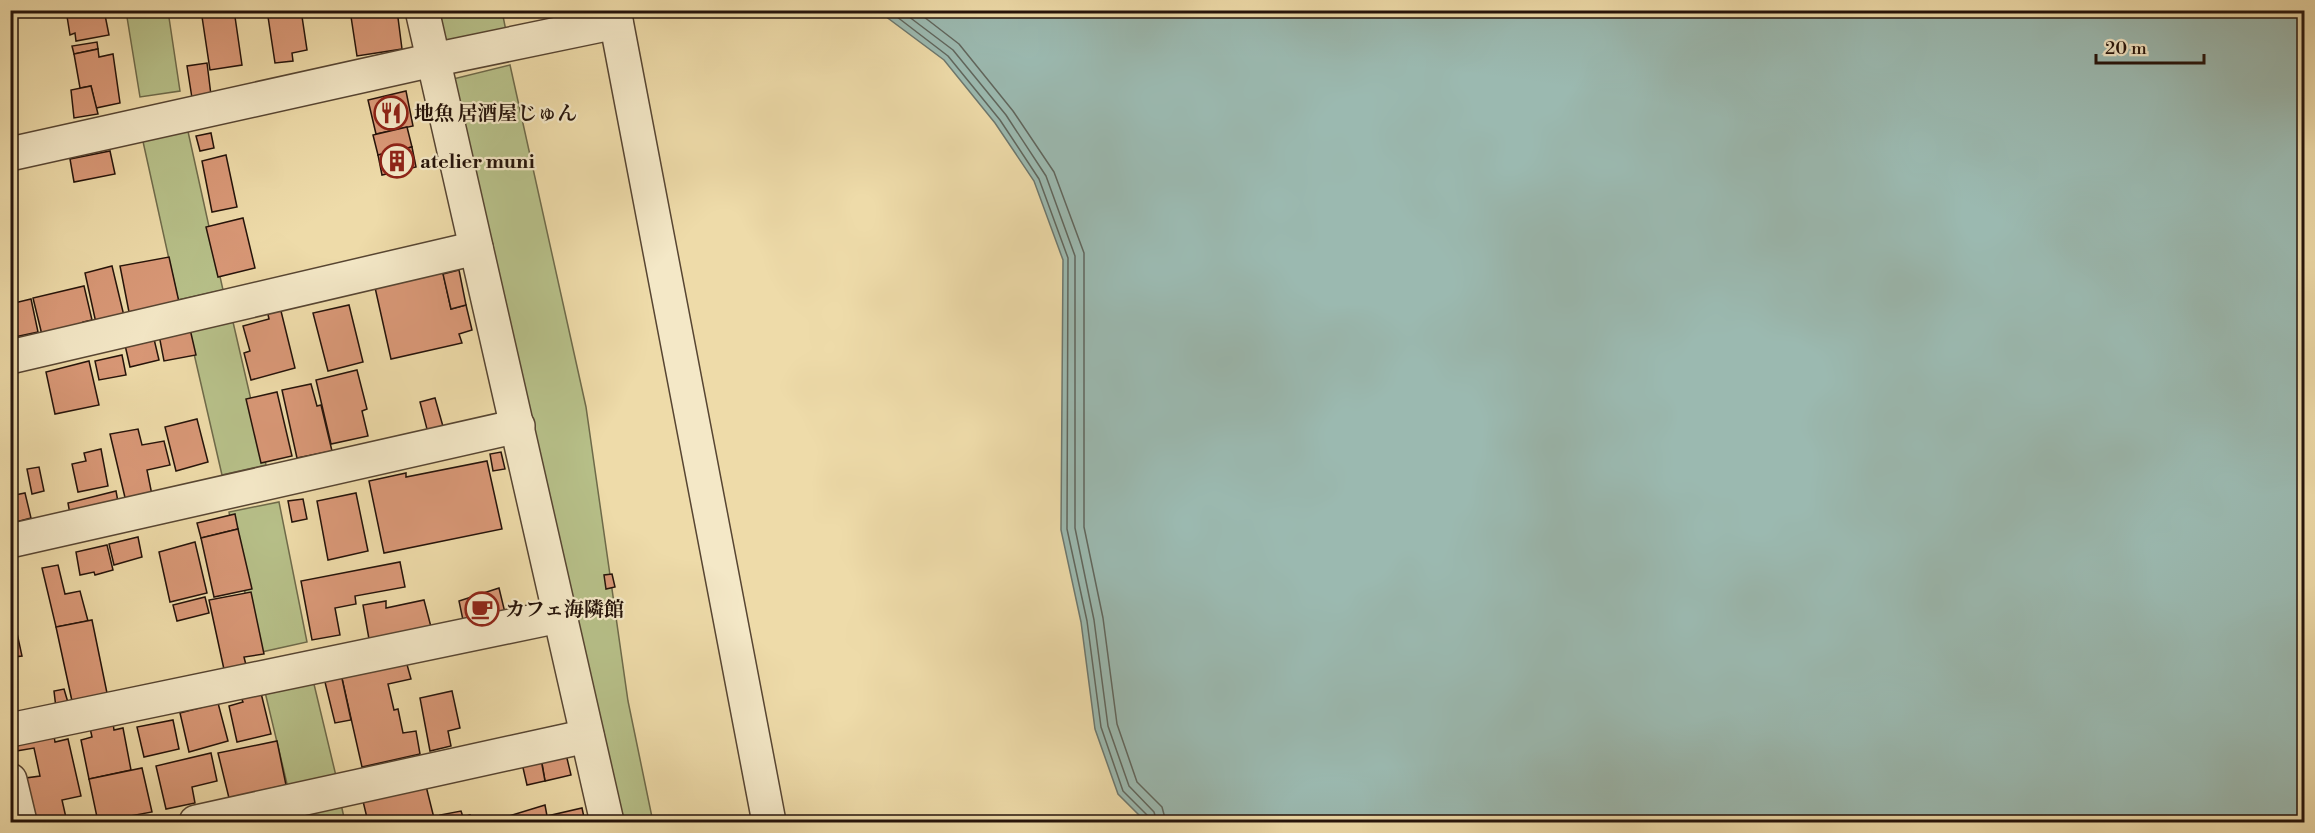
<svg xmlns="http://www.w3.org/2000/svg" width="2315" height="833" viewBox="0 0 2315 833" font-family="'Libre Bodoni','Noto Serif JP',serif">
	<rect width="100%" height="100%" fill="#eedba9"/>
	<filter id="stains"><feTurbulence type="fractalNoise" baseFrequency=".00333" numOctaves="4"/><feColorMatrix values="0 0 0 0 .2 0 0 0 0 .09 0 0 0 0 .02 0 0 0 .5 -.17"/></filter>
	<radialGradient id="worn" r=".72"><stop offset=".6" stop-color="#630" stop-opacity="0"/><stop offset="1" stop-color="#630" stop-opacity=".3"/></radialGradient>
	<g fill="#b7c089" stroke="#6e6a4a" stroke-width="1.5">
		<polygon points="126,11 168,11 180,91 140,97"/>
		<polygon points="436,11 502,11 506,31 443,44"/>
		<polygon points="510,65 586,407 628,701 653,822 619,822 453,79"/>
		<polygon points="187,127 223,290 178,300 142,137"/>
		<polygon points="233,322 266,465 222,475 189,332"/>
		<polygon points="279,502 307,642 257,653 229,512"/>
		<polygon points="313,680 336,776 288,788 265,692"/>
		<polygon points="341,804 345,822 297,822 295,814"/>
	</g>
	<polygon fill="#9bb9b0" stroke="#6c776e" stroke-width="1.5" points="881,11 2304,11 2304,822 1146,822 1118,794 1095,729 1081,622 1061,530 1063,260 1034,181 995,123 944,60 885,16"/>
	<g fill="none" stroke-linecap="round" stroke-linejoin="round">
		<g stroke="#60665d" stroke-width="1.5">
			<polyline points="888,10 948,56 1000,120 1039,179 1068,258 1067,529 1087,621 1101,727 1123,791 1148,816 1150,822"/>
			<polyline points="900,10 953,50 1006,115 1046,176 1075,256 1075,528 1094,620 1108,726 1129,786 1154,812 1157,822"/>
			<polyline points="915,10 959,44 1013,111 1054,172 1084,253 1084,527 1103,618 1117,724 1137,782 1162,807 1166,822"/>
		</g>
	</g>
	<g fill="#d99877" stroke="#25130a" stroke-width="1.5">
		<polygon points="66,10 104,10 109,35 76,41 75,33 70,35"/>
		<polygon points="201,10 234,10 242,65 210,70"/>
		<polygon points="267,10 301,10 307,50 292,53 293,61 275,63"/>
		<polygon points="350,10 397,10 402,49 357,56"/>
		<polygon points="97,42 98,49 74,54 72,46"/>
		<polygon points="98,49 99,57 113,54 120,103 96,108 91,86 80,88 74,54"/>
		<polygon points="207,63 211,95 192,98 187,66"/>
		<polygon points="91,86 98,114 74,118 71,90"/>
		<polygon points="406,91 413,126 376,134 368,100"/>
		<polygon points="407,127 412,147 378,155 373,135"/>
		<polygon points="211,133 214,148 200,151 196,136"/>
		<polygon points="412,147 416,167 382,175 378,155"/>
		<polygon points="110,151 115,174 74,182 70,159"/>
		<polygon points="226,155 237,207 212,212 202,161"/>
		<polygon points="243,218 255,268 218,277 206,227"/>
		<polygon points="169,257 179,302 129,312 120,266"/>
		<polygon points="112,266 124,316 96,323 85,273"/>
		<polygon points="442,268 451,309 466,305 472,330 459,334 462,343 391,359 374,283"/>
		<polygon points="459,270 466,305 451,309 443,274"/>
		<polygon points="84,286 92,320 83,322 84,330 43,339 33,298"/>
		<polygon points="31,299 38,332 10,338 10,304"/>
		<polygon points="349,305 363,362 328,371 313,313"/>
		<polygon points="280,307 295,368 251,380 244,353 250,351 243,326 269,319 267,310"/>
		<polygon points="190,329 196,355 164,361 159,335"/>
		<polygon points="154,339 159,360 130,367 125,345"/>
		<polygon points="122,355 126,375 99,380 95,361"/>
		<polygon points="89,361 99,405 55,414 46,372"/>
		<polygon points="357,370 367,409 362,411 368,436 331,444 316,380"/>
		<polygon points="311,384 317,406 321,405 332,451 297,458 282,390"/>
		<polygon points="277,392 292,456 261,463 246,399"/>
		<polygon points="435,398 444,430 428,433 420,402"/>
		<polygon points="197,419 208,462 176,471 165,427"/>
		<polygon points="138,429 142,445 164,441 170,465 147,470 153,500 127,506 110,434"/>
		<polygon points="101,449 108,486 78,492 72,464 86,461 84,453"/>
		<polygon points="501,452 505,469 493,471 490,454"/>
		<polygon points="487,461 502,529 384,553 369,481 406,473 406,477"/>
		<polygon points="39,467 44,491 32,494 27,469"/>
		<polygon points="116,491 119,507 71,520 68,503"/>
		<polygon points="25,493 31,518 12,523 15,536 10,536 10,496"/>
		<polygon points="356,493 368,551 328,560 317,501"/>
		<polygon points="303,499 307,519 292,522 288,501"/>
		<polygon points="235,514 238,529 201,538 197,523"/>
		<polygon points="238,529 252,589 214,597 201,538"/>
		<polygon points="138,537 142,557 114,565 109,544"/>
		<polygon points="195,542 207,593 170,602 159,552"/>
		<polygon points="107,545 113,570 95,575 94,572 80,575 76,552"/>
		<polygon points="400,562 405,587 355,596 356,604 335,608 340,635 312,640 301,581"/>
		<polygon points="58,565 65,594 80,591 88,621 56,627 42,568"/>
		<polygon points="612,574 615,587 606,589 604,575"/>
		<polygon points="499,588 506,617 464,625 459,601"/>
		<polygon points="251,592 264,654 244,657 247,669 225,674 209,600"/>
		<polygon points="205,597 209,613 177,621 173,605"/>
		<polygon points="424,600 431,627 369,639 363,605 386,601 386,608"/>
		<polygon points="10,601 22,656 14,657 16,669 10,670"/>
		<polygon points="92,620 107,693 72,701 56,627"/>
		<polygon points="406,661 411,679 388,684 394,710 398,709 403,733 416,731 420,754 362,767 341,674"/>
		<polygon points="341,674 351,720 335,723 324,678"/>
		<polygon points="64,689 69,706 56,708 54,691"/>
		<polygon points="452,691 460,728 448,731 451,746 430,751 420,698"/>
		<polygon points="261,693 271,734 237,742 229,706 243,702 241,697"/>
		<polygon points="218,703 228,741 189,752 180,713"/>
		<polygon points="173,720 179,749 144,757 137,727"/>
		<polygon points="113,723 114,730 123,728 131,770 89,779 81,740 92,737 90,728"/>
		<polygon points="53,730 55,742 68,739 81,796 62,800 67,822 36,822 26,778 40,776 34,748 10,752 10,738"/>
		<polygon points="277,741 286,785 229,798 218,753"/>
		<polygon points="565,750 571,775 545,781 541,757"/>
		<polygon points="211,753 217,781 192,787 195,803 166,809 156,766"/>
		<polygon points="540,754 545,781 527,785 521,759"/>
		<polygon points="142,768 152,812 98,822 89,779"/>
		<polygon points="425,782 435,822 368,822 362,797"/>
		<polygon points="545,805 547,816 582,808 585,822 511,822 509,816"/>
		<polygon points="461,811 463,817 470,815 472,820 475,820 476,822 442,822 440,815"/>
	</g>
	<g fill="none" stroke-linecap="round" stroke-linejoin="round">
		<defs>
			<g id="minor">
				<polyline points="422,10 607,822"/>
				<polyline points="614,10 769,822"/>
				<polyline points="10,154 433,60 616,22"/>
				<polyline points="10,357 476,248"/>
				<polyline points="10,541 518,426"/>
				<polyline points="10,730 559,616"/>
				<polyline points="10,780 20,822"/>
				<polyline points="196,822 587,736"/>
			</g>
		</defs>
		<use href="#minor" stroke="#574532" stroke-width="36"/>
		<use href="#minor" stroke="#f4e8c7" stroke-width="33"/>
	</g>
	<defs>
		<symbol id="restaurant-ring" viewBox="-11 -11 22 22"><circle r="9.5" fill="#f4e8c7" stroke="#8f2418" stroke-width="1.5"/><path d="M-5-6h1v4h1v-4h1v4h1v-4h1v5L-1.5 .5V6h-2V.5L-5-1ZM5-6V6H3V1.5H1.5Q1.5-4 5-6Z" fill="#8f2418"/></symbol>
		<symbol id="building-ring" viewBox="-11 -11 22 22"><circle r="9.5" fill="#f4e8c7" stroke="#8f2418" stroke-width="1.5"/><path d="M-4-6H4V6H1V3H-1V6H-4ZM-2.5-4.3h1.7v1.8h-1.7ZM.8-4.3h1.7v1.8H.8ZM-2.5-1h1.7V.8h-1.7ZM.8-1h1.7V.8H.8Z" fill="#8f2418"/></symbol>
		<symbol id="cafe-ring" viewBox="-11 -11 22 22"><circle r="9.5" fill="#f4e8c7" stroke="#8f2418" stroke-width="1.5"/><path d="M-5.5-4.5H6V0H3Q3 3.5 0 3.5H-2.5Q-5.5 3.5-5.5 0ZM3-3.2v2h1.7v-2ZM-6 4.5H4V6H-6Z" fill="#8f2418"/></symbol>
	</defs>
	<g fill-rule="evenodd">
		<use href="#restaurant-ring" x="372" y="94" width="38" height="38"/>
		<use href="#building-ring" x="378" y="142" width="38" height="38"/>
		<use href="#cafe-ring" x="463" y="590" width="38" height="38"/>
	</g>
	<g text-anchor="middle" stroke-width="4.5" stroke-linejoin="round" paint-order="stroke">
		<g font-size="20" font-weight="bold" fill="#25130a" stroke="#f4e8c7" text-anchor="start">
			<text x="414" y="120">地魚 居酒屋じゅん</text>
			<text x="420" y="168">atelier muni</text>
			<text x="505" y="616">カフェ海隣館</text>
		</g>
	</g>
	<rect width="2315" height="833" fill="none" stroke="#eedba9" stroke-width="36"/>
	<rect x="12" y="12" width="2291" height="809" fill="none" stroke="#25130a" stroke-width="3"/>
	<rect x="18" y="18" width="2279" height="797" fill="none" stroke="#25130a" stroke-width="1.5"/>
	<path d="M2096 54v9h108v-9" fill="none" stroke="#25130a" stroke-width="3"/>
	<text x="2105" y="54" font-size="18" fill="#25130a" stroke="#f4e8c7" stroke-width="4.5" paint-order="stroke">20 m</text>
	<rect width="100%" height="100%" filter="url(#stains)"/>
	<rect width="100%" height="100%" fill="url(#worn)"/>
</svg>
